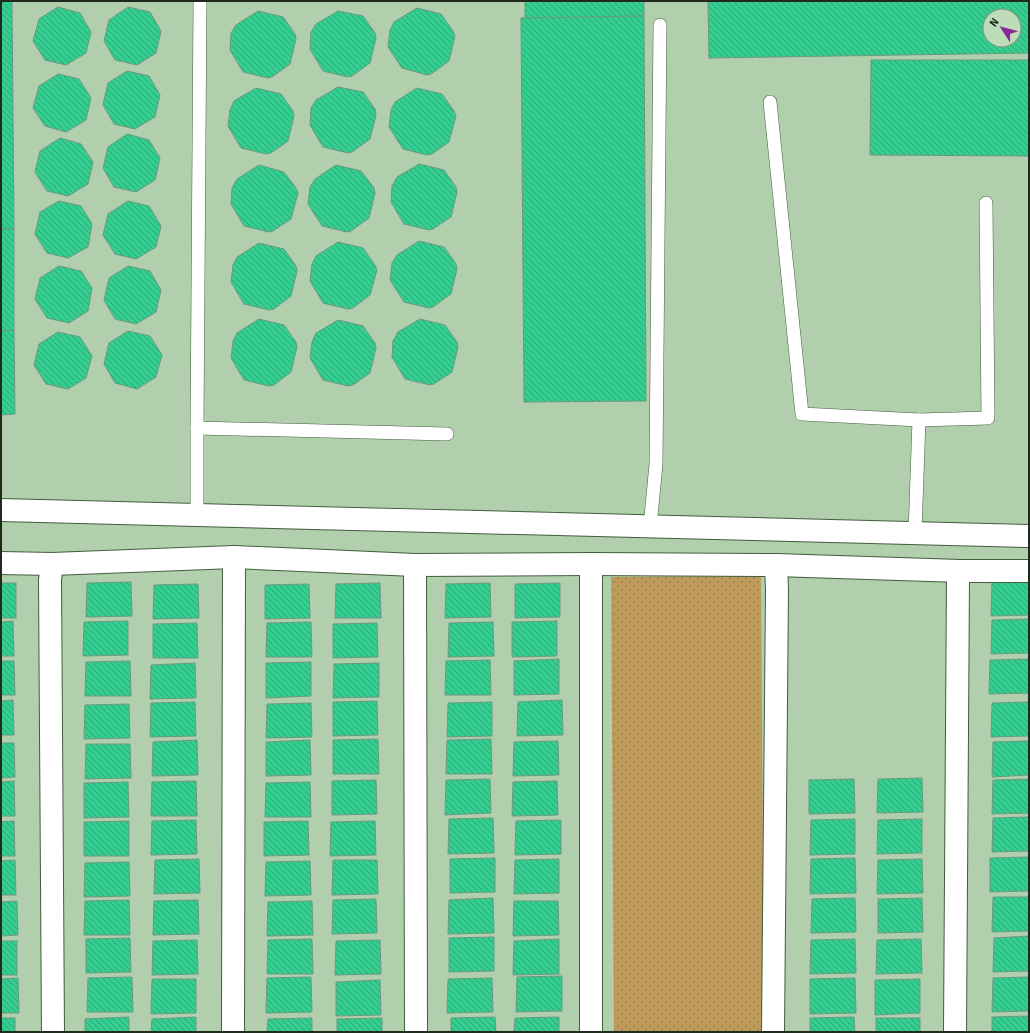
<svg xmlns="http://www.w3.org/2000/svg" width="1030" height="1033" viewBox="0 0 1030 1033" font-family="'Fira Sans',sans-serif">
	<defs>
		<pattern id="grass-dots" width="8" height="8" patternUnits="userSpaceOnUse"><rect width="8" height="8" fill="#bf9b5b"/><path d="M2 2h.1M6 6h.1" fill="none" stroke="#9b7f4b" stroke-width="1.8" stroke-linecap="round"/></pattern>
		<pattern id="building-back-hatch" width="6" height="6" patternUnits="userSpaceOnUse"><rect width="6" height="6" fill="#35ce91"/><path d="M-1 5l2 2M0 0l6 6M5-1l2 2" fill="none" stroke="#2ca776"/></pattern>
	</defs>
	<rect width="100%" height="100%" fill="#b1cfac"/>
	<polygon fill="url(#grass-dots)" points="761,576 764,1032 614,1032 611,577"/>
	<g fill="url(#building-back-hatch)" stroke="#6d9881" fill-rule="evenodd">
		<polygon points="1,1 12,1 14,229 1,229"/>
		<polygon points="525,1 644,1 644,16 525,19"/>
		<path d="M708 1H1029V53L709 58ZM990 16H1014V40H990Z"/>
		<polygon points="58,7 80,13 91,32 86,53 66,65 45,60 33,41 39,19"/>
		<polygon points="128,7 150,12 161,31 156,53 137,65 115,60 104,41 109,20"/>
		<polygon points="417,8 441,14 453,31 455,36 449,61 431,74 427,75 402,68 388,47 390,30 394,22"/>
		<polygon points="258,11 283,17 295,34 296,39 290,64 272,77 268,78 243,72 230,50 231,33 236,25"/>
		<polygon points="338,11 363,16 375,33 376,38 370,63 352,76 348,77 323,71 310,49 311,32 316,24"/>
		<polygon points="644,16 646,401 524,402 521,18"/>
		<polygon points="871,60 1029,60 1029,156 870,155"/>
		<polygon points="127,71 149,76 160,95 155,117 135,129 114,124 103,105 108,83"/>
		<polygon points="58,74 79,79 91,98 86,120 66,132 45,126 33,108 39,86"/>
		<polygon points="338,87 363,92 375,109 376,115 370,139 352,152 348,153 323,147 310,125 311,108 316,100"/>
		<polygon points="256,88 281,94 293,111 294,116 288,141 271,153 266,154 241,148 228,126 230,110 234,101"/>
		<polygon points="417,88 442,94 454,111 456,116 449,142 432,154 427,155 403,149 389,127 391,110 395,102"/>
		<polygon points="127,134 149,140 160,158 155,180 136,192 114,187 103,168 108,147"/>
		<polygon points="60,138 81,144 93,162 88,184 68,196 47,191 35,172 40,151"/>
		<polygon points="419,164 444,170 456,187 457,192 451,217 433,229 429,230 404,224 391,202 392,186 397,177"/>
		<polygon points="259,165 284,172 296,188 298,193 291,219 273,231 269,232 244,226 231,204 232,188 237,179"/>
		<polygon points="336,165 361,171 374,188 375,193 369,218 351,231 347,232 322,226 308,204 310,187 315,179"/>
		<polygon points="59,201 81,206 92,224 88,247 68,258 47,253 35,234 40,212"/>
		<polygon points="128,201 149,206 161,226 156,247 136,259 115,254 103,235 108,214"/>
		<polygon points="1,229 14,229 14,330 1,331"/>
		<polygon points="419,241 444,247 456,264 457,269 451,294 433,307 429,308 404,302 390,280 392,263 397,255"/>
		<polygon points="338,242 363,248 375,265 377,270 370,295 353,308 348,309 323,303 310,281 312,264 316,256"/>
		<polygon points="259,243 284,249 296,266 297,271 291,296 274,309 269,310 244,304 231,282 233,265 237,257"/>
		<polygon points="59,266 81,271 92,288 88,311 69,323 47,318 35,299 40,278"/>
		<polygon points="128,266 150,271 161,290 156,312 136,324 115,319 104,300 109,278"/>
		<polygon points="259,319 284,325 296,342 297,347 291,372 274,385 269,386 244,380 231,358 233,341 237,333"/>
		<polygon points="420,319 445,325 457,342 458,347 452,372 434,384 430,385 405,379 392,357 393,341 398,332"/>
		<polygon points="338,320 363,326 375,343 376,348 370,373 353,385 348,386 323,380 310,358 312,342 316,333"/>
		<polygon points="14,330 15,414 1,415 1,331"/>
		<polygon points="128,331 150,336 162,355 156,377 137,389 115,383 104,364 109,343"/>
		<polygon points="58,332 80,337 92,356 86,378 68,389 46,384 34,365 39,344"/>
		<polygon points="1029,580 1029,615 991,616 992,581"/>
		<polygon points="131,582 132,616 86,617 87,583"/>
		<rect x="1" y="583" width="15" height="35"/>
		<polygon points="380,583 381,618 335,618 336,584"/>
		<polygon points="490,583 491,617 445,618 446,584"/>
		<polygon points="560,583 560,617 515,618 515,584"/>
		<polygon points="198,584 199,618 153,619 154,585"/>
		<polygon points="309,584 310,618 265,619 265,585"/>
		<polygon points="1029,619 1029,653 991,654 992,620"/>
		<polygon points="13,621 14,656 1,656 1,622"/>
		<polygon points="128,621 128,655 83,656 84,622"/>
		<polygon points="557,621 557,656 512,657 512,622"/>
		<polygon points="311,622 312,657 266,657 267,623"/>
		<polygon points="493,622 494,656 448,657 449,623"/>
		<polygon points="197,623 198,658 153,658 153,624"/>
		<polygon points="377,623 378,657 333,658 333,624"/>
		<polygon points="559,659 559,694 514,695 514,661"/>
		<polygon points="1029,659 1029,693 989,694 990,660"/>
		<polygon points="490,660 491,695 445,695 446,661"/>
		<polygon points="1,661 14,661 15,695 1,695"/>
		<polygon points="130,661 131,696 85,696 86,662"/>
		<polygon points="311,662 311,696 266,698 266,663"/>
		<polygon points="195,663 196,698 150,699 151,665"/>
		<polygon points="379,663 379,697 333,698 334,664"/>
		<polygon points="13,700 14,735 1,735 1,701"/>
		<polygon points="562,700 563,735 517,736 518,702"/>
		<polygon points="377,701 378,735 333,736 333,702"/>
		<polygon points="195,702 196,736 150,737 151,703"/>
		<polygon points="492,702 492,736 447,737 448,703"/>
		<polygon points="1029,702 1029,736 991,737 992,703"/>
		<polygon points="311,703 312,737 266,738 267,704"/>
		<polygon points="129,704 130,738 84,739 85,705"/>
		<polygon points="378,739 379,774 333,774 333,740"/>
		<polygon points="491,739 492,774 446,774 447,740"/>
		<polygon points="197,740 198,775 152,776 153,742"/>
		<polygon points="310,740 311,775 266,776 266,742"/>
		<polygon points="558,741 559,775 513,776 514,742"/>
		<polygon points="1029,741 1029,775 992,777 993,742"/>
		<polygon points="1,743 14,743 15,777 1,778"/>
		<polygon points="86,744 130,744 131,778 85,779"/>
		<polygon points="922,778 923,812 877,813 878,779"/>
		<polygon points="490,779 491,813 445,815 446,780"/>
		<polygon points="854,779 855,813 809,814 809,780"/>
		<polygon points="1029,779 1029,813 992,814 993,780"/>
		<polygon points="376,780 377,814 332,815 332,781"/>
		<polygon points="14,781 15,816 1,816 1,782"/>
		<polygon points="196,781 197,816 151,816 152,782"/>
		<polygon points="557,781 558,815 512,816 513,782"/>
		<polygon points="128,782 129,817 84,818 84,783"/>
		<polygon points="310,782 311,817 265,817 266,783"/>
		<polygon points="1029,817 1029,851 992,852 993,818"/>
		<polygon points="493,818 494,853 448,854 449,819"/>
		<polygon points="855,819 855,854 810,855 811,820"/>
		<polygon points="922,819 922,853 877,854 878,820"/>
		<polygon points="196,820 197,854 151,855 152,821"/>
		<polygon points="561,820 561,854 515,855 516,821"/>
		<polygon points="14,821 15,856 1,856 1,822"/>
		<polygon points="129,821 129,856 84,856 84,822"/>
		<polygon points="308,821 309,855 264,856 264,822"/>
		<polygon points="375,821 376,855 330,856 331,822"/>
		<polygon points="1029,857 1029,891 990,892 990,858"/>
		<polygon points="495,858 495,892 450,893 450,859"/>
		<polygon points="855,858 856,893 810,894 811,859"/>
		<polygon points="199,859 200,893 154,894 155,860"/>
		<polygon points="559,859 559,893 514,894 515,860"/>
		<polygon points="922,859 923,893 877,894 878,860"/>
		<polygon points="15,860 16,895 1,895 1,861"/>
		<polygon points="333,860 377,860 378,894 332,895"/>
		<polygon points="310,861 311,895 265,896 266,862"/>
		<polygon points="129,862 130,896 84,897 85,863"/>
		<polygon points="993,897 1029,897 1029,931 992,932"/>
		<polygon points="493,898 494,933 448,934 449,900"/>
		<polygon points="855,898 856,932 811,933 812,899"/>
		<polygon points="922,898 923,932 878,933 878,899"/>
		<polygon points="376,899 377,933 332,934 333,900"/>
		<polygon points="129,900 130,935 84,935 85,901"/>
		<polygon points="198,900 199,934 153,935 154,901"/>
		<polygon points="17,901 18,935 1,936 1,902"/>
		<polygon points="312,901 313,935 267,936 268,902"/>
		<polygon points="514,901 558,901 559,935 513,936"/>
		<polygon points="1029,936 1029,971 993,972 994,938"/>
		<polygon points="494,937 494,971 449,972 449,938"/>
		<polygon points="130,938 131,972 86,973 86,939"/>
		<polygon points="312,939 313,974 267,974 268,940"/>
		<polygon points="559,939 559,974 513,975 514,941"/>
		<polygon points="855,939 856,973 810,974 811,940"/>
		<polygon points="921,939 922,973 876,974 877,940"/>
		<polygon points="197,940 198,974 152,975 153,941"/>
		<polygon points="380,940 381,974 335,975 336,941"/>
		<rect x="1" y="941" width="16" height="34"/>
		<polygon points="562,976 562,1011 516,1012 517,977"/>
		<polygon points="132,977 133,1012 87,1012 88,978"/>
		<polygon points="311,977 312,1012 266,1013 267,978"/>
		<polygon points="1029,977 1029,1011 992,1012 993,978"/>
		<polygon points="18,978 19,1013 1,1013 1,979"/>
		<polygon points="492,978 493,1012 447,1013 448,979"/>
		<polygon points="855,978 856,1013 810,1014 810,979"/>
		<polygon points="152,979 196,979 196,1013 151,1014"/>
		<polygon points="920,979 920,1013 875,1015 875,980"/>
		<polygon points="380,980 381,1015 336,1016 336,982"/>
		<polygon points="1029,1016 1029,1032 992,1032 992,1017"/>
		<polygon points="129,1017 129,1032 85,1032 85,1019"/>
		<polygon points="196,1017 196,1032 151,1032 152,1019"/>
		<polygon points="495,1017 496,1032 451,1032 451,1018"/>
		<polygon points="559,1017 559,1032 514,1032 515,1018"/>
		<polygon points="854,1017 855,1032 810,1032 810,1018"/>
		<rect x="1" y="1018" width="14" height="14"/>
		<polygon points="312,1018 312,1032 267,1032 268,1019"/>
		<polygon points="382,1018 382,1032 337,1032 337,1019"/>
		<rect x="876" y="1018" width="44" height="14"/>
	</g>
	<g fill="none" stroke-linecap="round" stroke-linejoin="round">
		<defs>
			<g id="lane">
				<polyline points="770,102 802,414 919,420 915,533"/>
				<polyline points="919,420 988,418 986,203"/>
				<polyline points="197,428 447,434"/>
				<polyline points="197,515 197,428 200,1"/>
				<polyline points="650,527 656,464 660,25"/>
			</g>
			<g id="street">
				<polyline points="1,510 1029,536"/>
				<polyline points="1,563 52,564 234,557 415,565 591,564 776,565 960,571 1029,571"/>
				<polyline points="52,564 50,580 53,1032"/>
				<polyline points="415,565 416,1032"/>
				<polyline points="233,1032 234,557"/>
				<polyline points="591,1032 591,564"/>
				<polyline points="773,1032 777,590 776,565"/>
				<polyline points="955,1032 958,576 960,571"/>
			</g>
		</defs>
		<use href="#lane" stroke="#435d3f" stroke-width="14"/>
		<use href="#street" stroke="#435d3f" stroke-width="24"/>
		<use href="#lane" stroke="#fff" stroke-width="13"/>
		<use href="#street" stroke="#fff" stroke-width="22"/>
	</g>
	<rect width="1030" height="1033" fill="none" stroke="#1f2a1d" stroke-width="4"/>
	<g transform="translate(1002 28) rotate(306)"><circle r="19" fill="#bedcb9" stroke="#7e957b"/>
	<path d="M0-3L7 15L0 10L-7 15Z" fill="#862a96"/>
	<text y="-6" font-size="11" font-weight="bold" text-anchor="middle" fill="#1f2a1d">N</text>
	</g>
</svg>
